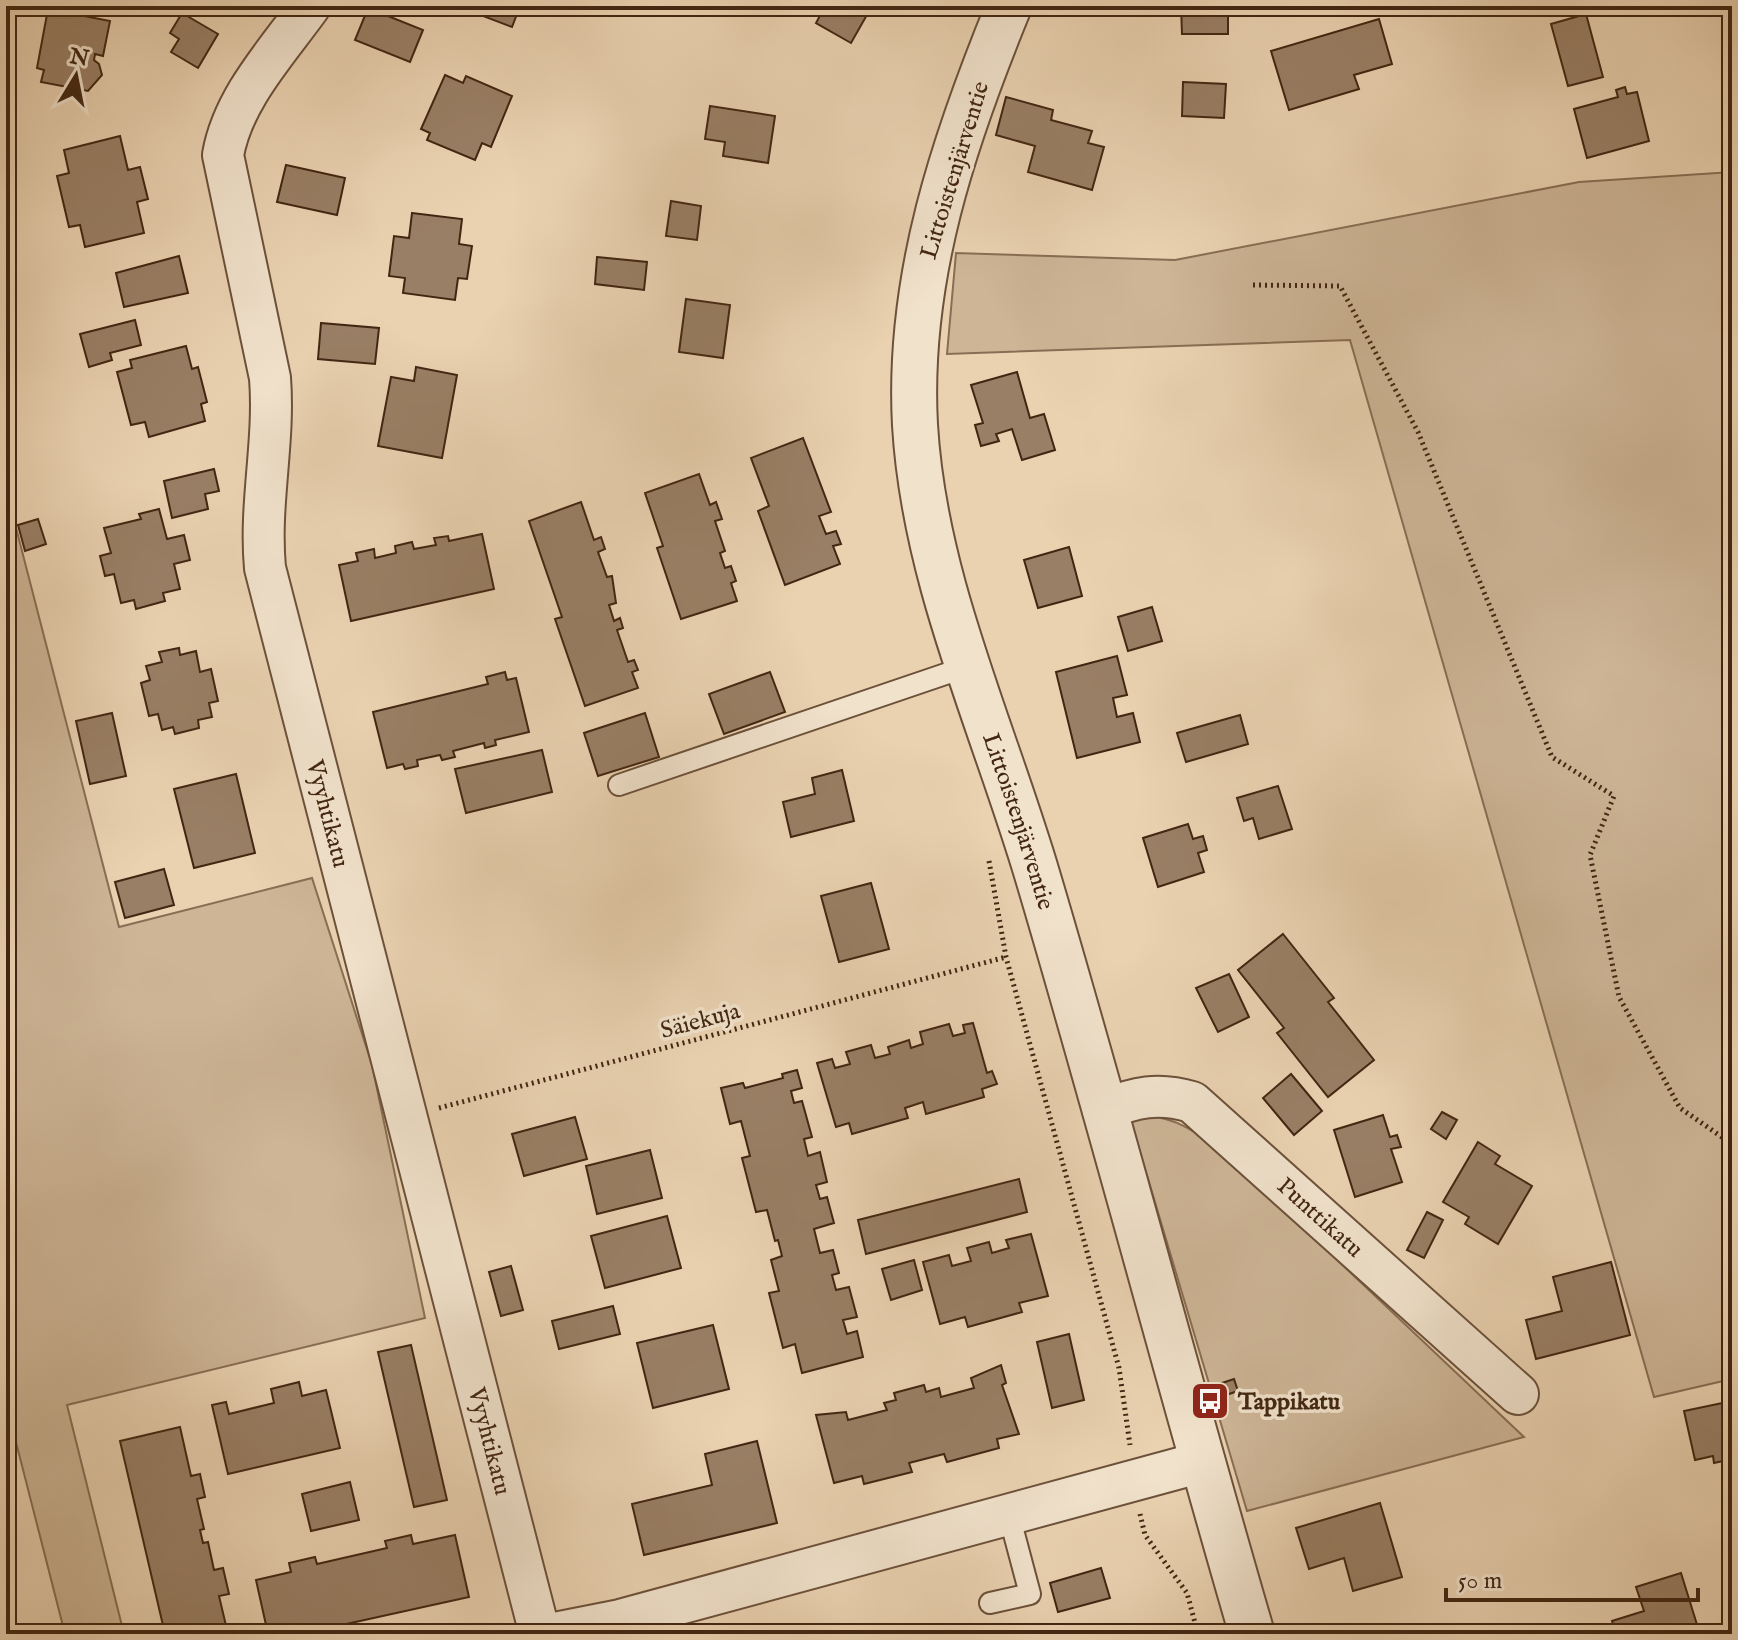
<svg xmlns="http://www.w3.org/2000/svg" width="1738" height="1640" viewBox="0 0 1738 1640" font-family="'IM FELL English',serif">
	<rect width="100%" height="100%" fill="#ead2b1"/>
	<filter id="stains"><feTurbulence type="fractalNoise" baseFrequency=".0025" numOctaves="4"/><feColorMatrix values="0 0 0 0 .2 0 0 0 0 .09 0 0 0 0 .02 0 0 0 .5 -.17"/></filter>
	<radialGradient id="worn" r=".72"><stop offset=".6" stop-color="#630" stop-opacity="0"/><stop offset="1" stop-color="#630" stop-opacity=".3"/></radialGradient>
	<g fill="#cdb596" stroke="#886e54" stroke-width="2">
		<polygon points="1732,172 1732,1379 1654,1397 1350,340 947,354 956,253 1175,260 1579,182"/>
		<polygon points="6,489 119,927 312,878 372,1065 425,1318 67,1405 124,1634 65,1634 6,1403"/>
		<path d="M1129 1115C1169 1114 1187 1126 1219 1148L1524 1437 1247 1511Z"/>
	</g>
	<g fill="#997f65" stroke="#422612" stroke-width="2">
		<polygon points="457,6 520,6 512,27"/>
		<polygon points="825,6 872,6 851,43 816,23"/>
		<polygon points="1181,6 1228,6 1228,34 1182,34"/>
		<polygon points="368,8 423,30 410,62 355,40"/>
		<polygon points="48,9 110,21 103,56 95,54 94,60 99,64 102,75 88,91 41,82 44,70 37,68"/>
		<polygon points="182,13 218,34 198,68 171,52 179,39 170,33"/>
		<polygon points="1586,14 1603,77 1568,86 1551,24"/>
		<polygon points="1379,19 1392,64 1354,75 1359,89 1289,110 1271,51"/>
		<polygon points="445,75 463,83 466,76 512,96 491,147 482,143 475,160 427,140 430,133 421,129"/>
		<polygon points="1183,82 1226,84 1224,118 1182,116"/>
		<polygon points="1625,87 1627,94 1637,92 1649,141 1587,158 1574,109 1618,97 1616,90"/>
		<polygon points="1006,97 1053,110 1051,120 1092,131 1088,143 1104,147 1092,190 1028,172 1035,146 996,135"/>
		<polygon points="710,106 775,116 768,163 723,156 725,142 705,139"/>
		<polygon points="120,136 128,170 140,167 148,199 137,202 144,233 85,247 80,225 69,227 57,176 69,173 64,150"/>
		<polygon points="286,165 345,178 337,215 277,202"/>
		<polygon points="671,201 701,206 697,240 666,236"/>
		<polygon points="412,213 462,219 459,244 472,246 467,279 458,278 455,300 403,293 405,278 389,276 394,236 409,238"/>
		<polygon points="179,256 188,293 124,307 116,273"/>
		<polygon points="597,257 647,262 644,290 595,284"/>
		<polygon points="686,299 730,305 723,358 679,352"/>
		<polygon points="135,320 141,345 110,353 112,360 89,367 80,334"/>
		<polygon points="321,323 379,328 375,364 318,359"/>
		<polygon points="186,346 192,369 198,367 207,402 201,404 205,421 149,437 145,422 131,425 117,372 132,368 130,360"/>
		<polygon points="416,367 457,375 442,458 378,446 391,377 414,381"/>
		<polygon points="1017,372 1030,418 1044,414 1055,450 1022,460 1012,429 996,434 999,441 981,446 975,425 983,423 971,385"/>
		<polygon points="803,438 831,512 819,516 826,534 836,531 841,544 833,546 840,564 785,585 758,511 769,506 751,458"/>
		<polygon points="214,469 219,491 205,494 208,509 172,518 164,481"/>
		<polygon points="699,474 710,505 716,502 722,519 715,521 725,551 720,553 725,568 731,566 736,581 731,583 737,601 681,619 657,548 663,546 645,493"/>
		<polygon points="581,502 594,540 601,537 605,549 598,552 607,577 612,576 616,603 609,605 614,621 620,618 623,628 617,630 628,662 634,660 638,670 632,672 638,688 585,706 555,619 562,617 529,521"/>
		<polygon points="159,509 167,539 184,535 190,560 174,564 180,589 163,593 165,601 136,609 134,600 121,603 114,574 105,576 100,556 111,553 104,528 141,519 139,514"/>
		<polygon points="38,519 46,544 25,551 18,525"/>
		<polygon points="482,534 494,589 351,621 339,565 358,561 356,553 374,549 375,558 396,553 395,546 412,542 414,549 436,545 434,538 448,536 449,541"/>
		<polygon points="1069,547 1082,596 1038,608 1024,560"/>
		<polygon points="1152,607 1162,641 1128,651 1118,617"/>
		<polygon points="179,648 180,655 196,651 200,672 211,669 218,701 209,703 212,717 198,720 199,728 175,734 173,727 162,730 158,714 149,716 141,683 150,680 146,666 162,662 159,652"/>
		<polygon points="1117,656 1127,695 1113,698 1117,717 1133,713 1140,742 1077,758 1056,672"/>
		<polygon points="505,672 507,680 516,678 529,732 495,740 496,745 485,748 484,743 453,751 455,757 442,760 440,755 417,760 418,766 405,769 403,764 387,768 373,712 488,684 486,677"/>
		<polygon points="770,672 785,712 724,734 709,694"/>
		<polygon points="112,713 126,776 90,784 76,721"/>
		<polygon points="645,713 659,757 598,776 584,733"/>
		<polygon points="1240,715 1248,744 1186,762 1177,733"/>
		<polygon points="542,750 552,792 466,813 455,769"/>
		<polygon points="842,770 854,821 791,837 783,802 815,794 812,778"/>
		<polygon points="236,774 255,853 194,868 174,789"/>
		<polygon points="1278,786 1292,829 1259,839 1253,818 1244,821 1237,798"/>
		<polygon points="1188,824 1193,839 1203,836 1207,850 1198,853 1204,872 1158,887 1143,838"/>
		<polygon points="164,869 174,905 125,918 115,882"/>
		<polygon points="871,883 889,949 839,962 821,896"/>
		<polygon points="1283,934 1334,998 1328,1002 1374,1060 1328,1097 1277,1033 1284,1028 1238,970"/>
		<polygon points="1229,974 1249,1017 1218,1032 1196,988"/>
		<polygon points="973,1023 987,1073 992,1071 997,1084 982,1089 984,1097 926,1114 923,1102 905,1108 908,1118 852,1134 849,1123 836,1127 817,1063 832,1059 835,1068 850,1064 846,1052 871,1045 875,1058 890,1054 888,1047 909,1040 911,1048 923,1044 920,1032 949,1024 953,1036 965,1033 963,1025"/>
		<polygon points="797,1070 802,1088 791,1091 794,1103 802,1101 812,1137 804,1139 808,1156 820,1152 827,1182 816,1185 820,1199 827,1197 834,1223 814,1229 820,1253 833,1250 839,1273 832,1275 836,1290 849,1287 857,1317 843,1320 847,1334 857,1331 863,1357 802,1373 795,1344 783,1348 769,1293 779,1291 771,1260 782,1256 778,1240 775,1241 767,1210 756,1212 742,1158 750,1156 741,1121 730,1124 721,1088 743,1083 745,1088 783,1078 782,1074"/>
		<polygon points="1291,1074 1322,1111 1294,1135 1263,1098"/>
		<polygon points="1442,1112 1457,1120 1446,1139 1431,1129"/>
		<polygon points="1383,1115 1390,1137 1397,1135 1401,1147 1391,1149 1402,1182 1355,1197 1334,1130"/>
		<polygon points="575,1117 587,1159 524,1176 512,1134"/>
		<polygon points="1478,1142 1500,1156 1495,1164 1532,1186 1498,1244 1465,1224 1469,1217 1443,1202"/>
		<polygon points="650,1150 662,1198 597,1214 586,1166"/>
		<polygon points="1019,1179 1027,1212 866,1254 858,1220"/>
		<polygon points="1427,1212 1443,1220 1424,1258 1407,1250"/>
		<polygon points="667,1216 681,1268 605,1288 591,1236"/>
		<polygon points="1031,1234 1048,1296 1019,1303 1022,1312 968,1327 965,1317 940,1324 923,1262 949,1255 952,1266 971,1261 967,1248 989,1242 992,1253 1009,1248 1006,1240"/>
		<polygon points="914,1260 922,1290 891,1300 882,1269"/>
		<polygon points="1611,1262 1630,1335 1536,1359 1526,1320 1562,1311 1553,1277"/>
		<polygon points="511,1266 523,1310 501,1316 489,1272"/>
		<polygon points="613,1306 620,1334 559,1349 552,1321"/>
		<polygon points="713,1325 729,1389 653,1408 637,1343"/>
		<polygon points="1069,1334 1084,1400 1052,1408 1037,1342"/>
		<polygon points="411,1345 447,1500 414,1507 378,1352"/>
		<polygon points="1001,1365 1006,1383 1002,1385 1019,1434 997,1439 999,1448 947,1462 944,1454 909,1463 912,1472 864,1484 862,1476 834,1483 816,1415 846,1412 848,1420 887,1410 884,1403 896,1400 894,1393 924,1385 926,1392 939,1388 941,1397 974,1388 971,1378"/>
		<polygon points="1234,1379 1238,1391 1223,1396 1219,1384"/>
		<polygon points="299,1382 302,1396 326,1390 340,1448 228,1474 212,1405 226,1402 229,1414 274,1403 271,1389"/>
		<polygon points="1732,1401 1732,1459 1714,1463 1713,1456 1695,1460 1684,1411"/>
		<polygon points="180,1427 191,1476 200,1474 205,1497 197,1499 204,1529 200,1530 203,1543 208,1542 214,1570 223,1568 229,1594 219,1596 228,1634 165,1634 120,1441"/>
		<polygon points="757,1441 777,1523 644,1555 632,1504 712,1485 705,1454"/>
		<polygon points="350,1482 359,1520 311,1531 302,1494"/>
		<polygon points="1380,1503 1402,1577 1353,1591 1344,1558 1309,1569 1296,1528"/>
		<polygon points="411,1535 413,1544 455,1535 469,1597 301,1634 268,1634 256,1580 291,1572 289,1563 315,1557 317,1564 387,1548 385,1541"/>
		<polygon points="7,1543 14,1595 6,1596 6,1544"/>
		<polygon points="1101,1568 1110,1598 1058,1612 1050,1583"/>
		<polygon points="1681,1573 1699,1631 1616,1634 1612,1621 1644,1611 1636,1587"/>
	</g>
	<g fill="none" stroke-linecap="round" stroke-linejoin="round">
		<defs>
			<g id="service">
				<polyline points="619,785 969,666"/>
				<polyline points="990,1603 1030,1594 1009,1515"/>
			</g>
			<g id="minor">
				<path id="s1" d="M310 6C277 52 233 98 223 155L270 378C275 442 259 504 265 568L540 1634"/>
				<path id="s2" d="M1103 1110C1136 1097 1158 1092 1192 1102L1518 1394"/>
				<polyline points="549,1634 620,1620 1202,1462"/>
			</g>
			<g id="tertiary">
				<path id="s3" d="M1009 6C954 140 907 278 915 425 924 580 993 726 1037 874 1112 1126 1178 1381 1252 1634"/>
			</g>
		</defs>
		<use href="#service" stroke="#6c513a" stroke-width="24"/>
		<use href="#minor" stroke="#6c513a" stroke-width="44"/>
		<use href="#tertiary" stroke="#6c513a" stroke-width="48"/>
		<g stroke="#422612" stroke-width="5" stroke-dasharray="2 4" stroke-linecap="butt">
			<polyline points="1253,285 1340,286 1418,432 1552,757 1614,796 1590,855 1619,997 1680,1108 1732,1144"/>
			<polyline points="989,861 1006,957 1119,1368 1130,1445"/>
			<polyline points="439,1108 1006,957"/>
			<polyline points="1140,1514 1145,1535 1187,1593 1198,1634"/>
		</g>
		<use href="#service" stroke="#f1e2cc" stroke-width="20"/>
		<use href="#minor" stroke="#f1e2cc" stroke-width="40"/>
		<use href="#tertiary" stroke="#f1e2cc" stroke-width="44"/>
	</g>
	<defs>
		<symbol id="bus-square" viewBox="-11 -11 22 22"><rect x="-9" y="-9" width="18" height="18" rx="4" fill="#8f2418" stroke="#f1e2cc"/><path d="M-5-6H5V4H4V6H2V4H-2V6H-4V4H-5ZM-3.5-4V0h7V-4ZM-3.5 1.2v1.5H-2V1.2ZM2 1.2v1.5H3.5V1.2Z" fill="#fff"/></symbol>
	</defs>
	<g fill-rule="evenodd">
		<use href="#bus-square" x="1188" y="1379" width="44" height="44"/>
	</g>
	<g text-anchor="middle" stroke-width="7" stroke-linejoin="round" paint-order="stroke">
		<g font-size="24" fill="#422612" stroke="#f1e2cc">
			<text transform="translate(954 170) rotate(-73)" y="8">Littoistenjärventie</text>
			<text dy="8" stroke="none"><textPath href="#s1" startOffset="846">Vyyhtikatu</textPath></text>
			<text dy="8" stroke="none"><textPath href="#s3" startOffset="844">Littoistenjärventie</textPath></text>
			<text transform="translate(700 1020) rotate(-15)" y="8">Säiekuja</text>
			<text dy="8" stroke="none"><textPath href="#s2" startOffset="264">Punttikatu</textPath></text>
			<text dy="8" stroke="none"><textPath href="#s1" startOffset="1494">Vyyhtikatu</textPath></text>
		</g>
		<g font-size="24" font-weight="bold" fill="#422612" stroke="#f1e2cc" text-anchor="start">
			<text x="1238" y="1409">Tappikatu</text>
		</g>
	</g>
	<rect width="1738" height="1640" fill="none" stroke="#ead2b1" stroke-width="32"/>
	<rect x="8" y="8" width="1722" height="1624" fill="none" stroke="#422612" stroke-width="4"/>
	<rect x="16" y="16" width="1706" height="1608" fill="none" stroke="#422612" stroke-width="2"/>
	<g transform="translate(76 76) rotate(10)" stroke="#f1e2cc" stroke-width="6" paint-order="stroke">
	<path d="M0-6L14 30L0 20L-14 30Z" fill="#422612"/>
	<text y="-12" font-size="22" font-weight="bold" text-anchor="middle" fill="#422612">N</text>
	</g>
	<path d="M1446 1588v12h252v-12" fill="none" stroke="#422612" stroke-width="4"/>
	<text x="1458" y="1588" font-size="24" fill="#422612" stroke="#f1e2cc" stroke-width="6" paint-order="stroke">50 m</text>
	<rect width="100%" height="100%" filter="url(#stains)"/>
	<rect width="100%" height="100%" fill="url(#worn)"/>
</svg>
